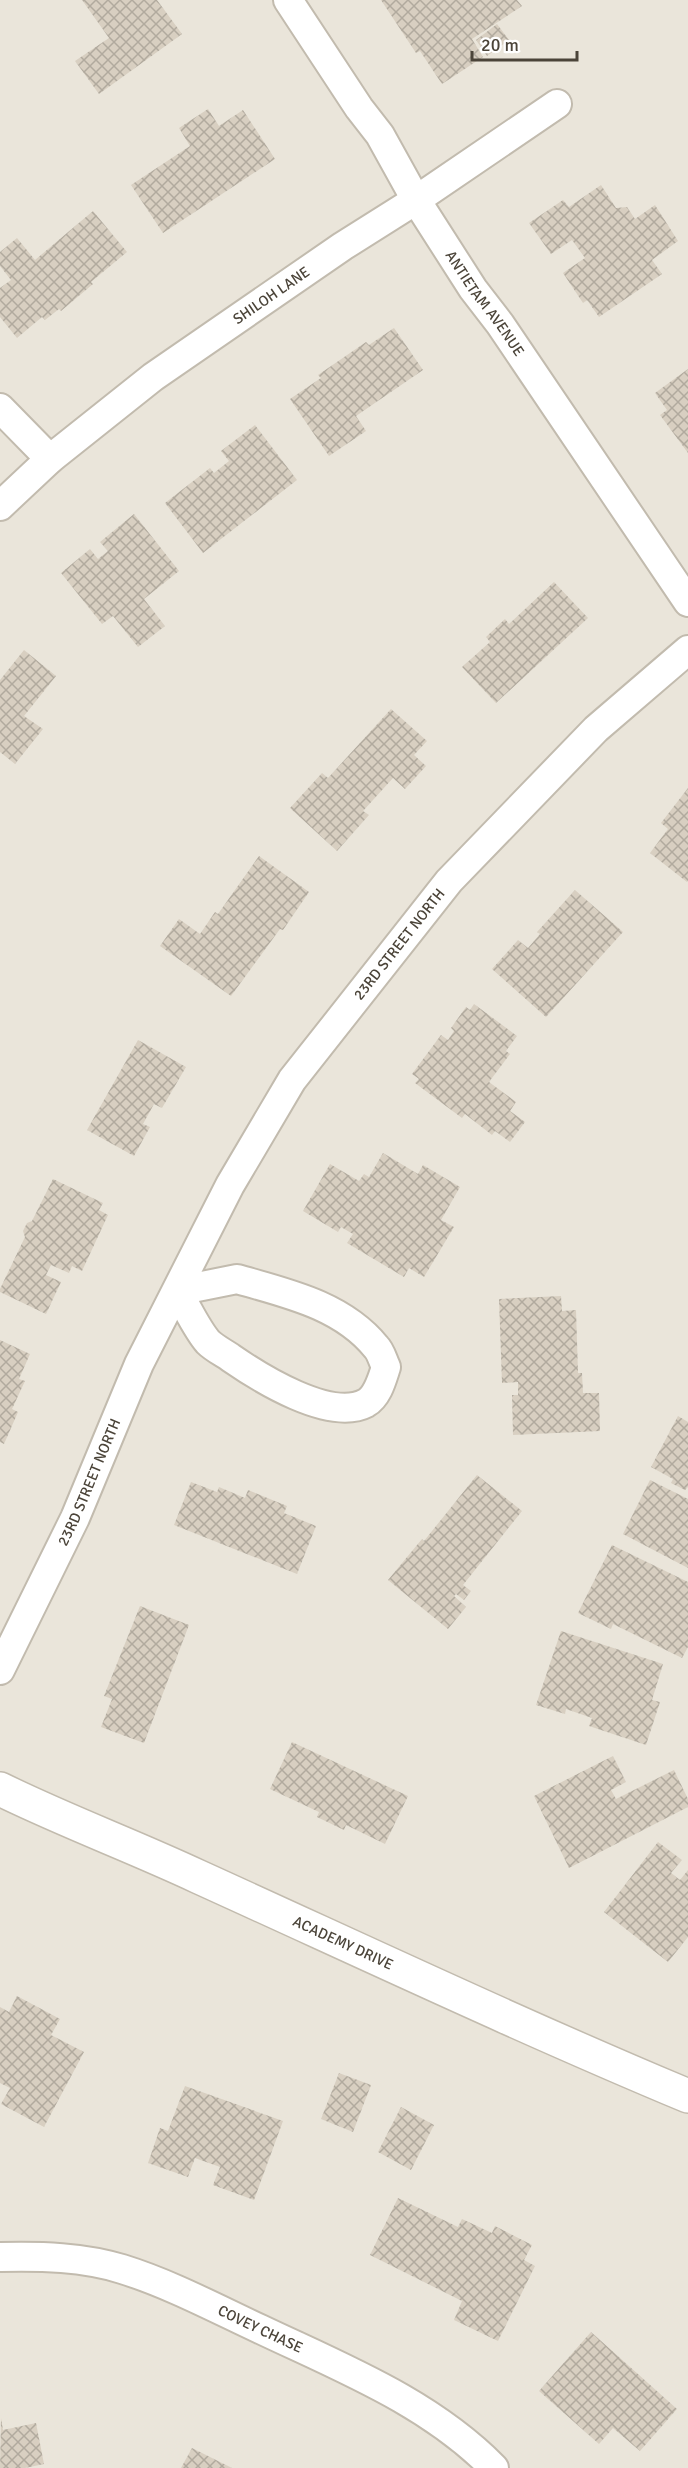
<svg xmlns="http://www.w3.org/2000/svg" width="688" height="2468" viewBox="0 0 688 2468" font-family="Signika,sans-serif">
	<defs>
		<pattern id="building-cross-hatch" width="8" height="8" patternUnits="userSpaceOnUse" patternTransform="scale(1.5)"><rect width="8" height="8" fill="#d8cfc1"/><path d="M0 0l8 8M0 8l8-8" fill="none" stroke="#b1aa9e"/></pattern>
	</defs>
	<rect width="100%" height="100%" fill="#f6f3ec"/>
	<rect fill="#eae5da" x="0" y="0" width="688" height="2468"/>
	<g fill="url(#building-cross-hatch)">
		<polygon points="82,0 157,0 182,34 99,94 75,61 109,38"/>
		<polygon points="381,0 517,0 522,6 472,39 483,57 442,84 420,51 416,53"/>
		<polygon points="497,24 509,40 487,56 476,40"/>
		<polygon points="208,109 219,126 243,110 275,159 163,233 131,185 190,146 179,128"/>
		<polygon points="601,185 616,208 627,207 635,219 655,205 678,241 652,260 662,274 599,317 587,300 583,303 563,273 585,258 572,240 551,254 529,223 563,200 569,207"/>
		<polygon points="93,211 127,252 91,282 93,284 61,311 59,309 45,320 42,317 17,338 0,317 0,288 11,280 0,266 0,252 17,238 35,260"/>
		<polygon points="394,328 423,370 356,416 366,431 329,456 290,399 321,378 318,375 366,342 369,345"/>
		<polygon points="688,369 688,453 660,415 667,410 655,393"/>
		<polygon points="255,425 297,480 203,553 165,503 210,468 214,473 229,461 221,451"/>
		<polygon points="134,514 179,571 144,599 165,626 138,647 113,616 102,624 61,573 90,549 98,559 108,551 100,542"/>
		<polygon points="554,582 588,618 496,703 462,667 490,642 486,637 505,619 509,624"/>
		<polygon points="24,650 56,676 24,716 43,729 15,764 0,752 0,680"/>
		<polygon points="391,709 427,741 414,755 426,766 405,789 393,778 363,811 369,815 337,851 290,808 322,773 328,778"/>
		<polygon points="688,788 688,881 687,882 650,853 668,829 661,823"/>
		<polygon points="259,856 309,892 283,930 280,929 231,996 160,946 179,919 200,934 215,912 218,914"/>
		<polygon points="575,890 623,932 546,1017 492,969 518,940 528,948 540,934 537,932"/>
		<polygon points="474,1004 517,1036 506,1051 510,1054 489,1082 516,1102 510,1111 525,1122 510,1142 495,1131 492,1135 465,1114 462,1118 415,1083 419,1079 412,1074 441,1035 448,1040 454,1031 451,1028 466,1007 470,1010"/>
		<polygon points="138,1040 186,1067 162,1108 154,1104 143,1124 150,1127 134,1156 87,1130"/>
		<polygon points="383,1153 418,1174 423,1165 460,1187 441,1220 454,1227 424,1277 409,1268 404,1277 347,1243 353,1234 341,1227 338,1232 303,1211 330,1164 359,1181 364,1174 369,1177"/>
		<polygon points="53,1179 103,1203 99,1210 108,1215 82,1271 72,1266 69,1273 51,1265 46,1275 61,1282 46,1314 0,1292 0,1289 25,1237 23,1231 27,1223 32,1221"/>
		<polygon points="561,1296 562,1311 576,1310 578,1373 582,1373 583,1393 599,1393 600,1431 513,1435 512,1395 518,1395 518,1382 502,1383 499,1299"/>
		<polygon points="0,1340 30,1354 19,1379 25,1381 12,1409 18,1412 4,1444 0,1442"/>
		<polygon points="678,1416 688,1422 688,1487 685,1490 671,1483 673,1479 651,1467"/>
		<polygon points="477,1475 522,1511 463,1585 471,1591 464,1600 456,1594 454,1596 466,1607 448,1629 388,1580 422,1539 424,1541"/>
		<polygon points="650,1480 688,1499 688,1568 623,1534"/>
		<polygon points="191,1482 217,1492 219,1487 245,1498 248,1490 287,1506 284,1513 316,1526 297,1574 174,1525"/>
		<polygon points="612,1545 688,1582 688,1647 682,1658 613,1624 611,1629 578,1613"/>
		<polygon points="140,1606 189,1625 144,1743 101,1727 112,1699 104,1696"/>
		<polygon points="561,1631 663,1664 652,1700 660,1702 646,1745 589,1726 592,1718 566,1709 565,1714 536,1705"/>
		<polygon points="292,1742 408,1796 385,1844 346,1825 344,1830 317,1817 319,1812 270,1789"/>
		<polygon points="613,1756 626,1782 611,1790 616,1799 674,1770 688,1799 688,1807 569,1868 534,1796"/>
		<polygon points="658,1842 682,1860 671,1873 680,1880 688,1870 688,1937 668,1962 604,1912"/>
		<polygon points="17,1996 60,2019 51,2035 84,2052 44,2127 1,2104 10,2088 0,2083 0,2007 9,2012"/>
		<polygon points="339,2073 371,2085 353,2132 321,2119"/>
		<polygon points="185,2086 283,2121 254,2200 213,2185 220,2167 195,2158 188,2177 148,2163 160,2128 168,2131"/>
		<polygon points="401,2107 434,2125 411,2170 378,2152"/>
		<polygon points="398,2198 458,2227 462,2219 492,2233 495,2226 532,2245 524,2260 535,2266 498,2341 454,2320 462,2301 370,2255"/>
		<polygon points="591,2332 677,2409 640,2451 613,2428 599,2444 539,2391"/>
		<polygon points="1,2418 3,2430 36,2423 44,2464 25,2468 0,2468"/>
		<polygon points="192,2448 232,2468 181,2468"/>
	</g>
	<g fill="none" stroke-linecap="round" stroke-linejoin="round">
		<defs>
			<g id="minor">
				<path id="s1" d="M288 0 359 108 380 135 416 200 473 289 500 324 688 602"/>
				<polyline points="0,408 50,459"/>
				<path id="s2" d="M0 506 50 459 153 377 343 246 416 200 557 104"/>
				<path d="M237 1279C286 1293 342 1305 376 1347 381 1352 383 1361 386 1367 382 1379 378 1396 366 1403 330 1422 260 1378 231 1358 224 1353 214 1348 208 1342 196 1328 187 1307 177 1291Z"/>
				<path id="s3" d="M0 1670 75 1518 139 1364 230 1185 292 1080 449 881 596 729 688 650"/>
				<path id="s4" d="M0 2257C41 2256 83 2257 122 2269 170 2284 215 2308 260 2329 342 2368 429 2402 494 2468"/>
			</g>
			<g id="tertiary">
				<path id="s5" d="M0 1789C65 1821 133 1846 199 1877 362 1951 523 2027 688 2096"/>
			</g>
		</defs>
		<use href="#minor" stroke="#c2bbae" stroke-width="32"/>
		<use href="#tertiary" stroke="#c2bbae" stroke-width="36"/>
		<use href="#minor" stroke="#fff" stroke-width="28"/>
		<use href="#tertiary" stroke="#fff" stroke-width="33"/>
	</g>
	<g text-anchor="middle" stroke-width="5" stroke-linejoin="round" paint-order="stroke">
		<g font-size="15" fill="#4b4439" stroke="#fff">
			<text dy="5" stroke="none"><textPath href="#s2" startOffset="344">SHILOH LANE</textPath></text>
			<text dy="5" stroke="none"><textPath href="#s1" startOffset="362">ANTIETAM AVENUE</textPath></text>
			<text dy="5" stroke="none"><textPath href="#s3" startOffset="832">23RD STREET NORTH</textPath></text>
			<text dy="5" stroke="none"><textPath href="#s3" startOffset="208">23RD STREET NORTH</textPath></text>
			<text dy="5" stroke="none"><textPath href="#s5" startOffset="376">ACADEMY DRIVE</textPath></text>
			<text dy="5" stroke="none"><textPath href="#s4" startOffset="274">COVEY CHASE</textPath></text>
		</g>
	</g>
	<path d="M472 51v9h105v-9" fill="none" stroke="#4b4439" stroke-width="3"/>
	<text x="481" y="51" font-size="18" fill="#4b4439" stroke="#ffffff" stroke-width="4.5" paint-order="stroke">20 m</text>
</svg>
